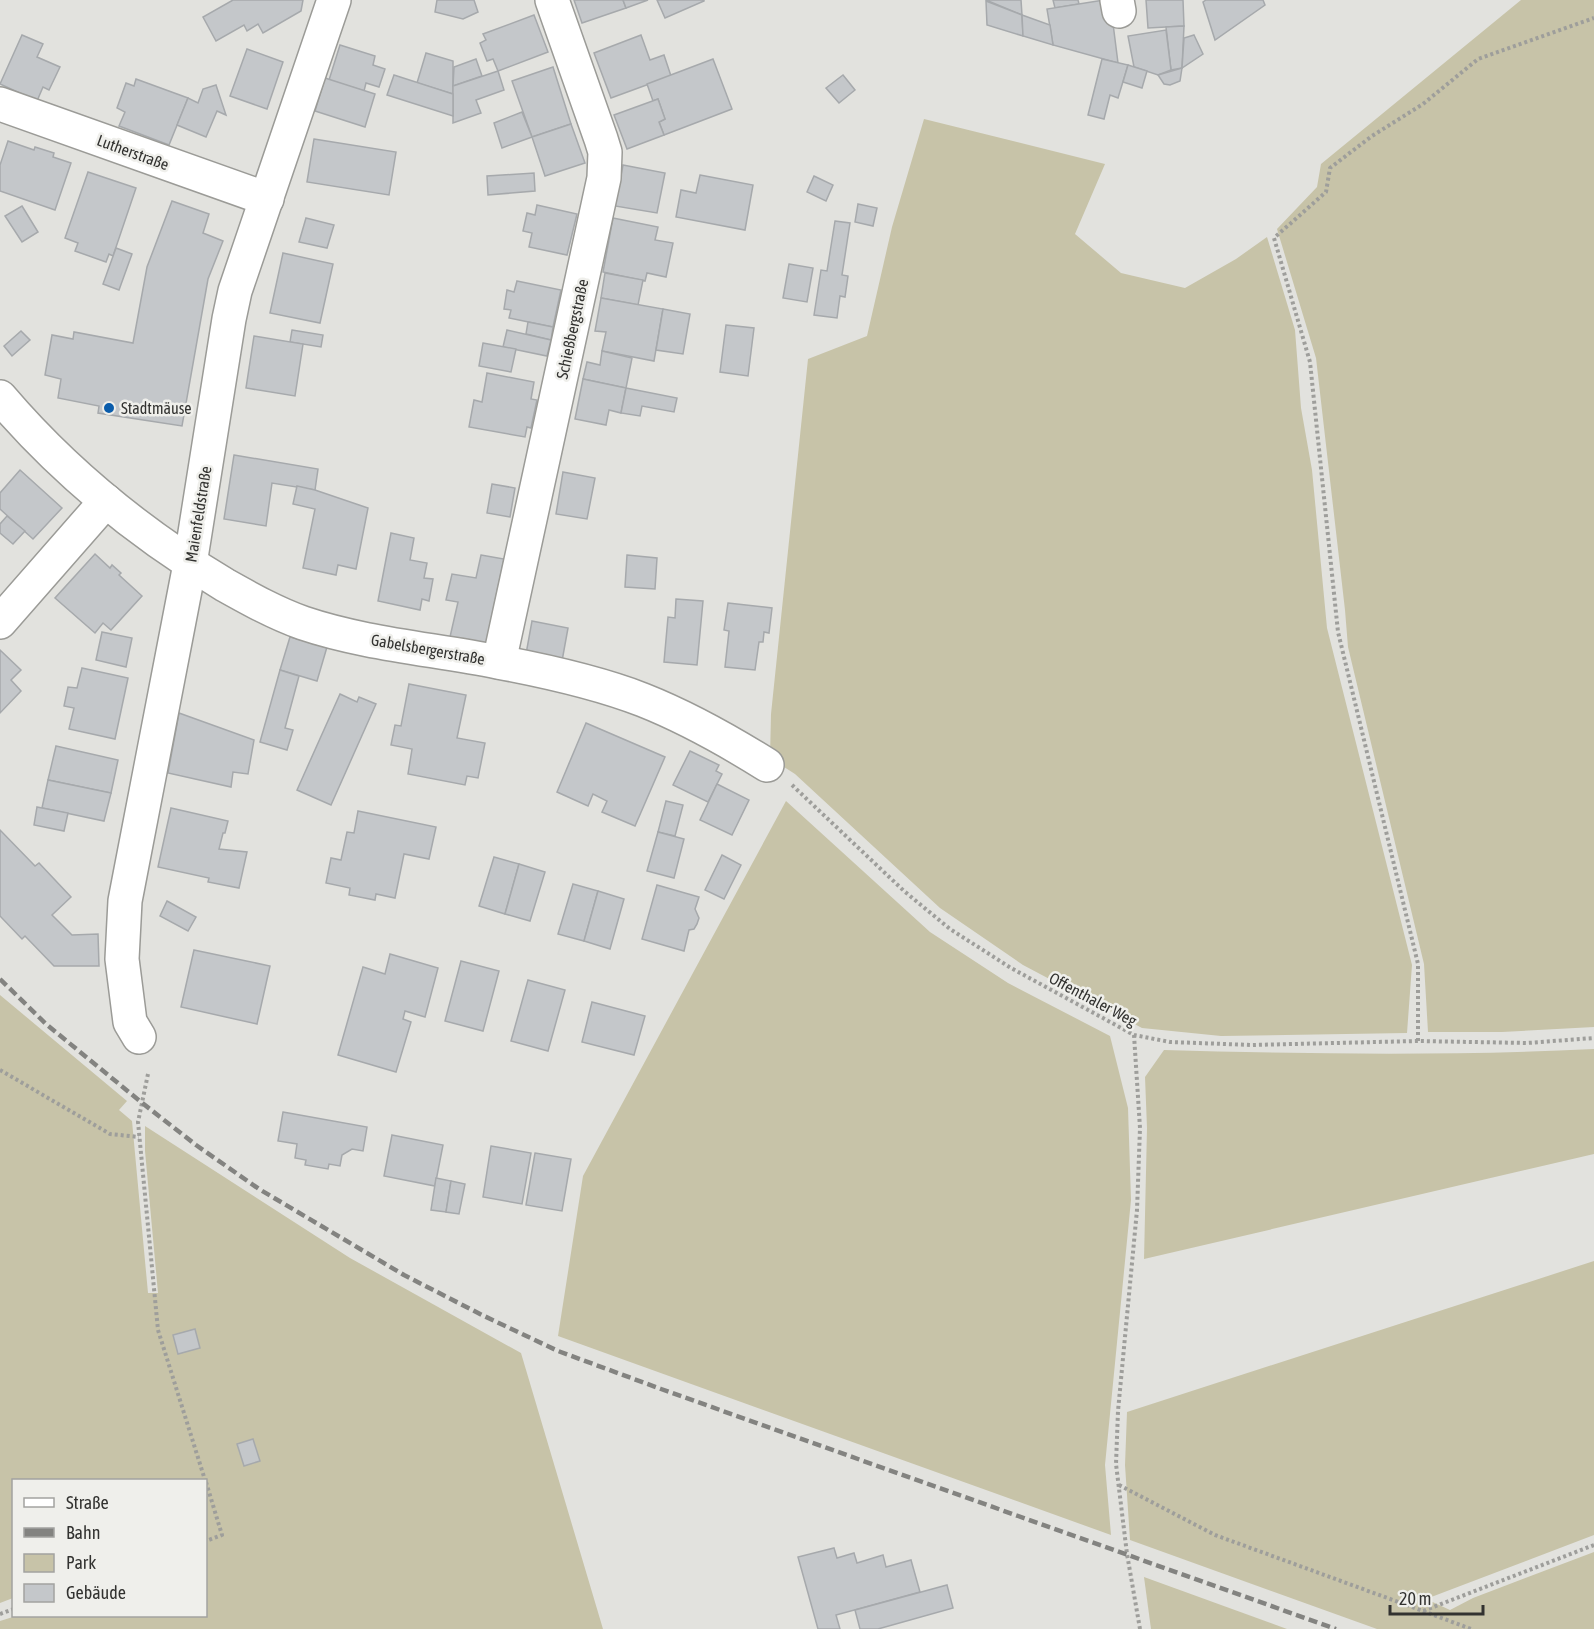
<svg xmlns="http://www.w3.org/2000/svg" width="1594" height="1629" viewBox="0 0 1594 1629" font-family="'Asap Condensed',sans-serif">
	<rect width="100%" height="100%" fill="#e2e2de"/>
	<g fill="#c7c3a8">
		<polygon points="1521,0 1594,0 1594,1027 1502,1032 1428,1032 1424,964 1348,647 1345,610 1316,358 1277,229 1317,187 1321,164"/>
		<polygon points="924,119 1105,164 1075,234 1121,273 1185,288 1236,259 1267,237 1295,330 1301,408 1312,470 1327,628 1412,965 1407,1033 1221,1036 1142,1028 1023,965 940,908 795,774 770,758 771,714 808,359 867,336 892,227"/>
		<polygon points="786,801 930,932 1008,983 1110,1036 1128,1108 1131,1200 1105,1465 1111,1535 558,1336 583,1176"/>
		<polygon points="0,995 127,1101 119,1110 132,1121 148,1293 158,1293 145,1151 145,1126 350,1258 521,1353 603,1629 0,1629 0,1621 16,1616 206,1616 206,1480 14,1480 13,1598 0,1603"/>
		<path d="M1594 1049V1154L1144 1259 1147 1128 1145 1077 1164 1050C1307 1054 1451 1056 1594 1049Z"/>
		<polygon points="1594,1261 1594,1535 1426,1599 1450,1610 1473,1598 1594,1552 1594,1629 1377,1629 1130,1540 1125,1465 1127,1412"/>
		<polygon points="1144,1577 1287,1629 1151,1629"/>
	</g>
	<g fill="#c4c7ca" stroke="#a6a9ac" stroke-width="1.5">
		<polygon points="233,0 303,0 301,11 263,33 258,24 247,31 244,25 216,41 203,17"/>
		<polygon points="437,0 474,0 478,12 463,19 435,12"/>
		<polygon points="574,0 623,0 626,8 582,23"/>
		<polygon points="623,0 648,0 626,8"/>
		<polygon points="657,0 704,0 704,1 665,18"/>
		<polygon points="1021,0 1022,15 986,0"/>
		<polygon points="1053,0 1078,0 1079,4 1055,8"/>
		<polygon points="1104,0 1110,0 1118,63 1053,45 1047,9"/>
		<polygon points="1146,0 1183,0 1184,26 1148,28"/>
		<polygon points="1206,0 1263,0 1265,5 1215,40 1203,2"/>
		<polygon points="986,1 1022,15 1023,36 987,25"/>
		<polygon points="534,15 548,52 498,71 493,59 487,61 480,43 486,40 483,34"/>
		<polygon points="1022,15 1050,25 1053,45 1023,36"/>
		<polygon points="1184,26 1182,68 1171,70 1166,27"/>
		<polygon points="1166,30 1171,70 1158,75 1134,67 1128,36"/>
		<polygon points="22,35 43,44 37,57 60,67 49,90 43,87 37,101 0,84"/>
		<polygon points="641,35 650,60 664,55 671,76 611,98 594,53"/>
		<polygon points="1194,35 1203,54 1182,68 1184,38"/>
		<polygon points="340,45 375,56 373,65 385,69 379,87 366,83 364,91 329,80"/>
		<polygon points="247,49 283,62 267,109 230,96"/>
		<polygon points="426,53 453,61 453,94 417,83"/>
		<polygon points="476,59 482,76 453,86 454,67"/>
		<polygon points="713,59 732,109 664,135 659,122 665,119 658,99 653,101 647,84"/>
		<polygon points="1102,59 1128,65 1118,98 1110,95 1104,119 1088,115"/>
		<polygon points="1128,65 1147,71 1142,88 1123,82"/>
		<polygon points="553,67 571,124 532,137 512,81"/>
		<polygon points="1182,68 1180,81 1170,85 1164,84 1158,75"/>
		<polygon points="498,71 504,90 476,100 481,113 453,123 453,86"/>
		<polygon points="394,75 453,94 453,116 387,95"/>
		<polygon points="843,75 855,90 839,103 826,88"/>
		<polygon points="325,78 375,94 365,127 315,111"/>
		<polygon points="136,79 188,98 169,145 119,126 125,112 117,108 126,83 134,86"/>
		<polygon points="216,85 226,115 217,111 206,137 177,125 188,98 198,103 203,89"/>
		<polygon points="658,99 665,119 659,122 664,135 627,149 614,115"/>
		<polygon points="522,112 532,137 502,148 494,123"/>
		<polygon points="571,124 585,163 545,176 532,137"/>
		<polygon points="314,139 396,152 389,195 307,182"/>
		<polygon points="8,141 34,150 35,147 54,153 53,157 71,163 55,210 0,191 0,165"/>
		<polygon points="623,165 665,173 657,213 615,206"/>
		<polygon points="88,172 136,188 113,256 109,254 106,262 75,251 78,243 65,238"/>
		<polygon points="534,173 535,191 488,195 487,176"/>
		<polygon points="700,175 753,185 745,230 676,217 681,190 696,193"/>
		<polygon points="814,176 833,185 826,201 807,192"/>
		<polygon points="172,201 209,214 203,233 223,241 208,279 182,426 98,413 99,406 58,398 61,379 45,375 52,335 73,339 74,332 133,343 147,267"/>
		<polygon points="858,204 877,208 873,226 855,222"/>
		<polygon points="537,205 577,214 567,255 529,247 532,233 523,231 527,213 535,215"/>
		<polygon points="22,206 38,232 22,242 5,216"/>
		<polygon points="306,218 334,225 327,248 299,242"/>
		<polygon points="613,218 658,227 655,240 673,243 666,277 647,273 645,281 603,272"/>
		<polygon points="835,221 850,223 842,275 848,276 845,297 840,296 837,318 814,315 821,270 827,271"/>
		<polygon points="116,248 132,254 119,290 103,284"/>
		<polygon points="283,253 333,264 320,323 270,313"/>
		<polygon points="789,264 813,268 807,302 783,298"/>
		<polygon points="605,273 643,280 638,305 601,298"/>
		<polygon points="517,281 561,290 553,327 509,318 511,310 504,309 507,290 514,292"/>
		<polygon points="601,298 663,309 654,361 602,351 606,332 595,331"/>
		<polygon points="663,309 690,314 683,354 656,350"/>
		<polygon points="528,322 553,327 551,340 526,334"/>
		<polygon points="726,325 754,328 748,376 720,372"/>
		<polygon points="292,330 323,335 321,347 290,342"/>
		<polygon points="507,330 551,340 547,356 503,347"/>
		<polygon points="21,331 30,340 12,356 4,346"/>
		<polygon points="254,336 303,344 295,396 246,388"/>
		<polygon points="483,343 516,349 511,372 479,366"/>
		<polygon points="602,351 632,358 626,388 583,379 587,362 600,365"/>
		<polygon points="487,373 534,382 531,399 537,400 531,428 527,427 525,437 469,427 474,400 482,402"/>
		<polygon points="583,379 626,388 621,413 609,410 606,425 575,419"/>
		<polygon points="626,388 677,398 674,412 642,406 640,416 621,413"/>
		<polygon points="234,455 318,469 315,490 272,483 266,526 224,519"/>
		<polygon points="20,470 62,508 33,539 0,509 0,493"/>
		<polygon points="563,472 595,478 587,519 556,514"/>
		<polygon points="492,484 515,488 510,517 487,513"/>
		<polygon points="297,486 315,490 368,508 356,569 338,565 336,575 303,568 315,509 293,504"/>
		<polygon points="7,516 25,531 13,544 0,533 0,524"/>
		<polygon points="391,533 414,538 410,560 427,563 424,578 433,579 429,601 422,599 420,610 378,601"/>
		<polygon points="95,554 110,568 112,565 121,573 119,575 142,596 111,630 103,623 95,633 55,598"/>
		<polygon points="481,555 504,559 486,644 450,637 458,602 446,600 452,574 476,578"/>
		<polygon points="627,555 657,558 655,589 625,587"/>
		<polygon points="676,599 703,601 697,665 664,662 668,617 675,618"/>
		<polygon points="728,603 772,608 769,633 764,632 763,642 759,642 755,670 725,667 729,631 724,630"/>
		<polygon points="532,621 568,628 562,661 526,654"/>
		<polygon points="102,632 132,638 126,667 96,660"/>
		<polygon points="290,637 327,647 317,681 280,670"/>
		<polygon points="0,650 21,670 11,680 21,691 0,713"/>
		<polygon points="82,668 128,678 115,739 69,729 74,708 64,706 68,687 77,688"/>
		<polygon points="280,670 299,676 285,728 293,730 287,750 260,742"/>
		<polygon points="409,684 466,695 457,738 485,743 478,778 467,776 465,785 408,774 412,749 391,745 395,725 401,726"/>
		<polygon points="340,694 357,702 359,697 376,704 331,805 297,790"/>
		<polygon points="179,713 254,740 248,774 233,772 231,787 168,773"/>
		<polygon points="586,723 665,757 635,826 602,812 607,801 593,794 588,806 557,792"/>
		<polygon points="56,746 118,760 111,793 48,780"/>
		<polygon points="690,751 719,765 716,771 722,774 708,802 673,785"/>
		<polygon points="48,780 111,793 104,821 42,808"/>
		<polygon points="717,784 749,800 732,835 700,820"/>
		<polygon points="666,801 683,805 675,836 658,832"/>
		<polygon points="37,807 68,813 64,831 34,825"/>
		<polygon points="171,808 228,821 225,833 223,833 219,849 247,852 239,888 208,882 209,878 158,867"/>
		<polygon points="358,811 436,827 429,859 404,854 395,898 376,894 375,900 349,895 350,888 326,883 331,858 341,860 347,832 354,833"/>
		<polygon points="0,830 35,866 39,863 71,897 52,915 72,935 98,934 99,966 54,966 25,936 22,939 0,916"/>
		<polygon points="658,832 684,839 674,878 647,871"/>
		<polygon points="722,855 741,865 724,899 705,890"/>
		<polygon points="494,857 519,864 505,914 479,906"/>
		<polygon points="519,864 545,872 530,921 505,914"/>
		<polygon points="573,884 598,891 584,941 558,934"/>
		<polygon points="657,885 699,897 695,909 699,918 697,924 694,929 689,930 684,951 642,939"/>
		<polygon points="598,891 624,899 610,949 584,941"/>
		<polygon points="167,901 196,917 188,931 160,916"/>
		<polygon points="194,950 270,966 257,1024 181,1007"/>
		<polygon points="390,954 438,968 425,1017 405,1011 403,1019 411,1022 396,1072 338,1055 363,967 385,974"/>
		<polygon points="461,961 499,971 483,1031 445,1021"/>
		<polygon points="528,980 565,990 548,1051 511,1041"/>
		<polygon points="592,1002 645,1016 634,1055 582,1042"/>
		<polygon points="283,1112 367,1127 363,1151 352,1149 342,1155 340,1166 329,1164 328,1169 305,1165 306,1160 295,1158 297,1144 278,1141"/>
		<polygon points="392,1135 443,1145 435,1186 384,1176"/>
		<polygon points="491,1146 531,1153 522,1204 483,1197"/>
		<polygon points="535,1153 571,1159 562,1211 526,1205"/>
		<polygon points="436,1178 451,1181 446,1212 431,1210"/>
		<polygon points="451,1181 465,1184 459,1214 446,1212"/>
		<polygon points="195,1329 200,1348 178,1354 173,1335"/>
		<polygon points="253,1439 260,1461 244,1466 237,1444"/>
		<polygon points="834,1548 837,1558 854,1553 857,1563 883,1555 886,1567 911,1560 920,1592 836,1615 840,1629 818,1629 798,1557"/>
		<polygon points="947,1585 953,1608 878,1629 860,1629 855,1610"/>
	</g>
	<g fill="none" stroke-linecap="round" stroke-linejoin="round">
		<defs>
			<g id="minor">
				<polyline points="1117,0 1119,11"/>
				<polyline points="0,104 267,199"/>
				<path d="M0 397C63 471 142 535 225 585 250 599 275 613 303 623 365 644 433 649 498 662 546 671 597 682 643 700 686 717 727 740 767 765"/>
				<polyline points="0,622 106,501"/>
				<polyline points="499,662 604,178 605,152 601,139 552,0"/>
				<polyline points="139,1037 130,1022 122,959 125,901 190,564 229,319 235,291 334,0"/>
			</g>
		</defs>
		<use href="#minor" stroke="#9b9b97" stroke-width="36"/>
		<g stroke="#9e9e9b" stroke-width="4" stroke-dasharray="3 3" stroke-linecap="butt">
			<polyline points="792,785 904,891 950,929 1011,968 1134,1035 1170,1042 1252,1045 1418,1041 1527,1043 1594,1038"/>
			<polyline points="1134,1035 1140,1128 1137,1210 1118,1411 1116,1464 1127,1554 1140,1629"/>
			<polyline points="1418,1041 1418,964 1338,632 1310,362 1274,238 1326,192 1330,168 1372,136 1423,104 1478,59 1594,18"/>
			<polyline points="0,1070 110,1134 139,1137"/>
			<polyline points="148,1074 138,1122 158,1330 205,1480"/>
			<polyline points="206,1482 222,1535 206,1541"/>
			<polyline points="1119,1485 1215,1535 1423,1611 1594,1545"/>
			<polyline points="1423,1611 1471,1629"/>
			<polyline points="0,1614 14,1609"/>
		</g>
		<use href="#minor" stroke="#fff" stroke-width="33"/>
		<polyline stroke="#838380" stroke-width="4.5" stroke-dasharray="9 4.5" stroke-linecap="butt" points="0,979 46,1024 141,1102 196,1145 259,1189 404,1275 482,1315 558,1351 661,1389 1336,1629"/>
	</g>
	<circle fill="#0a5cab" stroke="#efefeb" stroke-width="2" cx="109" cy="408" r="6"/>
	<g text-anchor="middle" stroke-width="5" stroke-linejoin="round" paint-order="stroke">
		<g font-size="16" fill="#323230" stroke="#efefeb">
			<text transform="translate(133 152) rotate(20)" y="6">Lutherstraße</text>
			<text transform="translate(572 329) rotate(-78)" y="6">Schießbergstraße</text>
			<text transform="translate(198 514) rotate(-81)" y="6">Maienfeldstraße</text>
			<text transform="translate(428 649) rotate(10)" y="6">Gabelsbergerstraße</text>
			<text transform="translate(1093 999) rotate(28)" y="6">Offenthaler Weg</text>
		</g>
		<g font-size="16" fill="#323230" stroke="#efefeb" text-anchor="start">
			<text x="121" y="414">Stadtmäuse</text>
		</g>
	</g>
	<rect x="12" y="1479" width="195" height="138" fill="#efefeb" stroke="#a3a3a0" stroke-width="1.5"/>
	<rect x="24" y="1498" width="30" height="9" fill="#ffffff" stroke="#a3a3a0" stroke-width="1.5"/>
	<text x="66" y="1509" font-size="18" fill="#323230">Straße</text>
	<rect x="24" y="1528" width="30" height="9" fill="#838380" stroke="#a3a3a0" stroke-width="1.5"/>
	<text x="66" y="1539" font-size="18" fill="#323230">Bahn</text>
	<rect x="24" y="1554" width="30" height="18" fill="#c7c3a8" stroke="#a3a3a0" stroke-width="1.5"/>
	<text x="66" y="1569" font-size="18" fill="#323230">Park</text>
	<rect x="24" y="1584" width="30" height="18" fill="#c4c7ca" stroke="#a3a3a0" stroke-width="1.5"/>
	<text x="66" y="1599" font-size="18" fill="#323230">Gebäude</text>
	<path d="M1390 1605v9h93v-9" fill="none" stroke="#323230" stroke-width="3"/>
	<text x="1399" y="1605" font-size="18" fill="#323230" stroke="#efefeb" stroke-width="4.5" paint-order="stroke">20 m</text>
</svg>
